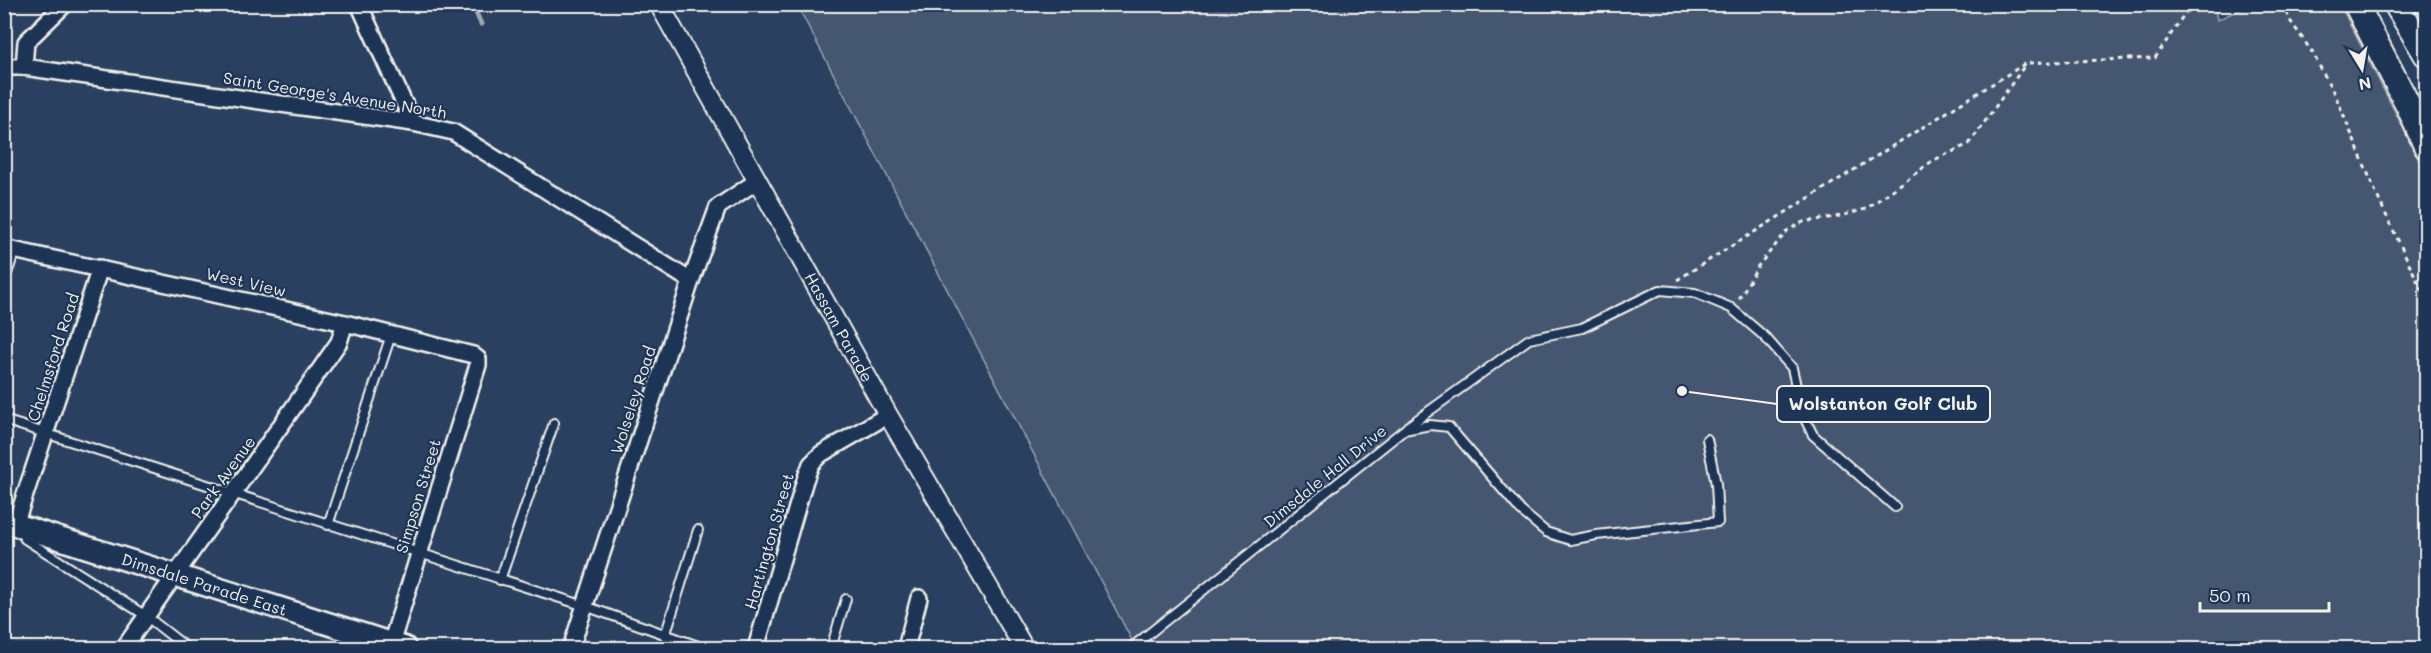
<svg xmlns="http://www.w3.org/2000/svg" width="2431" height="653" viewBox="0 0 2431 653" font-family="Mali,sans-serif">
	<rect width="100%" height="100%" fill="#2a4060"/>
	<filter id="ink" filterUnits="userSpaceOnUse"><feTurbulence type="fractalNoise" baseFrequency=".0167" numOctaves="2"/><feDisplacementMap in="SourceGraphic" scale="12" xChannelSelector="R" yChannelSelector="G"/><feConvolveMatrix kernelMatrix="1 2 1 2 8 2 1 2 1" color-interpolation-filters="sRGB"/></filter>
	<g filter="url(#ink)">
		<polygon fill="#445771" stroke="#9ca4ac" stroke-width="1.5" points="2214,4 2217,20 2250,5 2340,5 2415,151 2426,179 2426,648 1136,648 797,5"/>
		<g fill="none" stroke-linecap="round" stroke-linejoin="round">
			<polyline stroke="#a1a8b0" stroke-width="5" points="472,4 481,24"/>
			<defs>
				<g id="service">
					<polyline points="4,282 15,251"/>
					<polyline points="4,420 585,606 704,648"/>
					<polyline points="1407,427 1529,339 1582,328 1660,290 1695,293 1731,308 1765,337 1792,368 1802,413 1813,435 1895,507"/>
					<polyline points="328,525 391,335"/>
					<polyline points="20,531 25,539 146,616 187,648"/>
					<polyline points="500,580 554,423"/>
					<polyline points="665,636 698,530"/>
					<polyline points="831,648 846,599"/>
					<polyline points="1131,648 1404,430 1430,425 1449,427 1521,511 1546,532 1570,540 1596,535 1718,522 1716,484 1707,439"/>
				</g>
				<g id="minor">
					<polyline points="359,4 413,123"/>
					<polyline points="4,67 24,67 413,123 453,132 691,281"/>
					<polyline points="24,67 26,42 65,4"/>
					<polyline points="4,248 345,323 473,355 478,359 478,365 391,644"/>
					<polyline points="15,525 100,268"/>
					<path d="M124 648C195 546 268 445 339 342L345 323"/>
					<polyline points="571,648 691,281 718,207 757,181"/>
					<polyline points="756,648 805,480 811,464 821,454 888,415"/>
					<polyline points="906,648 919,598"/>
				</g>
				<g id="tertiary">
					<path id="s1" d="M659 4 888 415 1024 648"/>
				</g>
				<g id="secondary">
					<path id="s2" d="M4 521 405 648"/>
				</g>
				<g id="trunk">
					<polyline points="2356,4 2408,105 2426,146"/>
					<polyline points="2396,4 2426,54"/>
				</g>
			</defs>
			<use href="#service" stroke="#f4f1e8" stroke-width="12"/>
			<use href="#minor" stroke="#f4f1e8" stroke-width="20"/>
			<use href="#tertiary" stroke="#f4f1e8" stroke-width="22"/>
			<use href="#secondary" stroke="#f4f1e8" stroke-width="26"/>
			<use href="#trunk" stroke="#f4f1e8" stroke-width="28"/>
			<g stroke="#f4f1e8" stroke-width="3" stroke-dasharray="4.5 4.5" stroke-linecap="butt">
				<polyline points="2283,4 2289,19 2312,52 2336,97 2379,200 2426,299"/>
				<polyline points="1677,280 2026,63 2155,58 2191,4"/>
				<polyline points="1739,299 1758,266 1788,230 1803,222 1841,216 1866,209 1934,160 1969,144 2025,65"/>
			</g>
			<use href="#service" stroke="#1d3557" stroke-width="8"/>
			<use href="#minor" stroke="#1d3557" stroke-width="15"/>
			<use href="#tertiary" stroke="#1d3557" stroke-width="18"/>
			<use href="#secondary" stroke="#1d3557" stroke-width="21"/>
			<use href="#trunk" stroke="#1d3557" stroke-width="24"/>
		</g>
	</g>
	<g text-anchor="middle" stroke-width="4.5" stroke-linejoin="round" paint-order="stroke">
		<g font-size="16" fill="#f4f1e8" stroke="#1d3557">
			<text transform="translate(335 95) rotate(9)" y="6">Saint George's Avenue North</text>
			<text transform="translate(246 282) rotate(13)" y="6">West View</text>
			<text dy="6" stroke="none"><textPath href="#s1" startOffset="370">Hassam Parade</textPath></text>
			<text transform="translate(53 357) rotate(-72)" y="6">Chelmsford Road</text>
			<text transform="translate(633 400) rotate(-72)" y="6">Wolseley Road</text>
			<text transform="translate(1325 476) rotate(-39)" y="6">Dimsdale Hall Drive</text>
			<text transform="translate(223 477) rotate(-54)" y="6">Park Avenue</text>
			<text transform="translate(418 496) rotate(-73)" y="6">Simpson Street</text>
			<text transform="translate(769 541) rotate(-74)" y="6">Hartington Street</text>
			<text dy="6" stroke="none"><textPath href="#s2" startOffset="210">Dimsdale Parade East</textPath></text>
		</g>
	</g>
	<path fill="none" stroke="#f4f1e8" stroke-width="2" d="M1682 391L1777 404"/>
	<circle fill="#f4f1e8" stroke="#1d3557" stroke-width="2" cx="1682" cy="391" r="6"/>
	<rect fill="#1d3557" stroke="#f4f1e8" stroke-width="2" x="1777" y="386" width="213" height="36" rx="6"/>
	<g font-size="18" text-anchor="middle" font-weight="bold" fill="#f4f1e8">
		<text x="1883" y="410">Wolstanton Golf Club</text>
	</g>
	<rect width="2431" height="653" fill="none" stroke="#1d3557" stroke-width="24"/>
	<rect x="12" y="12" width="2407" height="629" fill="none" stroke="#f4f1e8" stroke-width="2" filter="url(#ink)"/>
	<g transform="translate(2362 69) rotate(169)" stroke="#1d3557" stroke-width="4.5" paint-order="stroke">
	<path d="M0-4.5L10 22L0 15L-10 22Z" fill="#f4f1e8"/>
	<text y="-9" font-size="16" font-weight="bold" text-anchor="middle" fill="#f4f1e8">N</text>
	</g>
	<path d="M2200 602v9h129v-9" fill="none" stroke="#f4f1e8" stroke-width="3"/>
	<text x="2209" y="602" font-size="18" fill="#f4f1e8" stroke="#1d3557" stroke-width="4.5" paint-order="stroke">50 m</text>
</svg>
